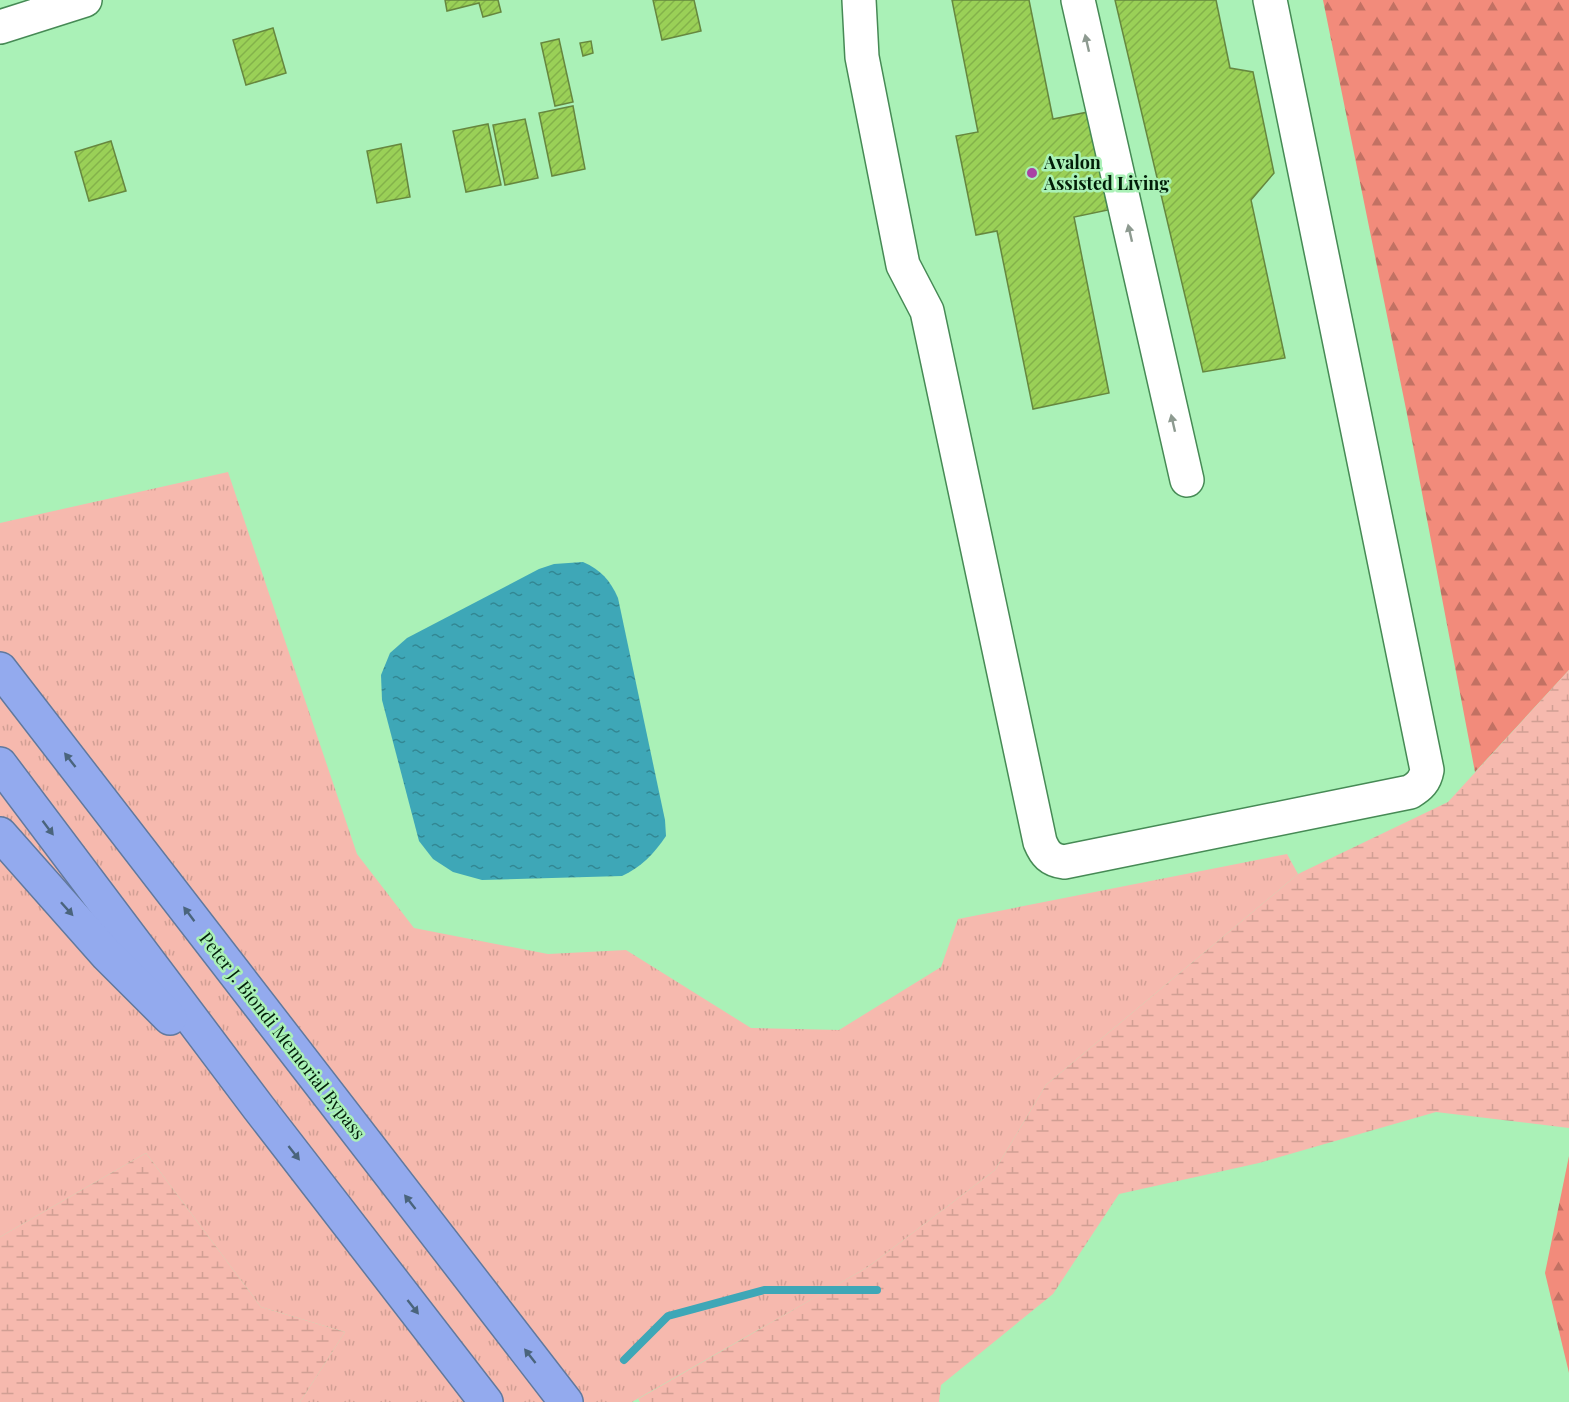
<svg xmlns="http://www.w3.org/2000/svg" width="1569" height="1402" viewBox="0 0 1569 1402" font-family="'Playfair Display',serif">
	<defs>
		<pattern id="grass-tufts" width="24" height="20" patternUnits="userSpaceOnUse" patternTransform="scale(1.5)"><rect width="24" height="20" fill="#f6b9ae"/><path d="M3 7l-1-3M5 7V3M7 7l1-3M15 17l-1-3M17 17v-4M19 17l1-3" fill="none" stroke="#d19f94"/></pattern>
		<pattern id="forest-firs" width="22" height="20" patternUnits="userSpaceOnUse" patternTransform="scale(1.5)"><rect width="22" height="20" fill="#f28b7b"/><path d="M5 1l3.5 6h-7zM16 11l3.5 6h-7z" fill="#c27163"/></pattern>
		<pattern id="wetland-marsh" width="20" height="14" patternUnits="userSpaceOnUse" patternTransform="scale(1.5)"><rect width="20" height="14" fill="#f6b9ae"/><path d="M1 5h8M5 5V1M11 12h8M15 12V8" fill="none" stroke="#d19f94"/></pattern>
		<pattern id="water-ripples" width="26" height="14" patternUnits="userSpaceOnUse" patternTransform="scale(1.5)"><rect width="26" height="14" fill="#3ea7b7"/><path d="M2 4q2-2 4 0t4 0M15 11q2-2 4 0t4 0" fill="none" stroke="#328793"/></pattern>
		<pattern id="building-hatch" width="6" height="6" patternUnits="userSpaceOnUse" patternTransform="scale(1.5)"><rect width="6" height="6" fill="#9ad057"/><path d="M-1 1l2-2M0 6l6-6M5 7l2-2" fill="none" stroke="#83b24a"/></pattern>
	</defs>
	<rect width="100%" height="100%" fill="#aaf1b7"/>
	<polygon fill="url(#grass-tufts)" points="228,472 357,854 414,928 548,954 626,950 751,1028 839,1030 941,967 958,919 1287,854 1298,874 1046,1085 995,1170 868,1267 632,1402 300,1402 345,1332 261,1307 146,1153 0,1237 0,523"/>
	<g fill="url(#forest-firs)">
		<polygon points="1323,0 1569,0 1569,670 1475,772 1407,414"/>
		<polygon points="1569,1156 1569,1373 1545,1273"/>
	</g>
	<g fill="url(#wetland-marsh)">
		<polygon points="1569,670 1569,1128 1436,1112 1259,1163 1119,1194 1053,1294 941,1385 939,1402 640,1402 638,1399 868,1267 995,1170 1046,1085 1298,874 1448,802"/>
		<polygon points="146,1153 261,1307 345,1332 300,1402 0,1402 0,1237"/>
	</g>
	<path fill="url(#water-ripples)" d="M583 562C601 570 610 580 618 598L665 820 666 836C654 854 641 867 622 876L482 880 453 872 433 859 419 841 382 700 381 675 390 653 407 638 539 569 554 564Z"/>
	<g fill="none" stroke-linecap="round" stroke-linejoin="round">
		<polyline stroke="#3ea7b7" stroke-width="8" points="624,1360 668,1316 764,1290 877,1290"/>
	</g>
	<g fill="url(#building-hatch)" stroke="#66873f" stroke-width="1.5">
		<polygon points="445,0 498,0 501,12 483,17 479,3 447,11"/>
		<polygon points="653,0 694,0 701,31 662,40"/>
		<polygon points="952,0 1029,0 1053,119 1088,112 1108,210 1074,217 1109,393 1033,409 997,231 976,235 956,136 978,132"/>
		<polygon points="1115,0 1216,0 1230,68 1253,72 1274,173 1251,200 1285,358 1203,372"/>
		<polygon points="273,28 286,73 246,85 233,40"/>
		<polygon points="559,39 573,102 555,106 541,43"/>
		<polygon points="591,41 593,53 583,56 580,43"/>
		<polygon points="573,106 585,169 552,176 539,113"/>
		<polygon points="525,119 538,178 505,185 493,125"/>
		<polygon points="488,124 501,185 466,192 453,131"/>
		<polygon points="111,141 126,191 89,201 75,152"/>
		<polygon points="401,144 410,197 377,203 367,151"/>
	</g>
	<g fill="none" stroke-linecap="round" stroke-linejoin="round">
		<defs>
			<g id="minor">
				<path d="M859 0 862 57 903 265 927 311 1040 842C1045 854 1050 860 1064 862L1410 792C1420 786 1425 781 1427 770L1270 0"/>
				<polyline points="1078,0 1187,480"/>
				<polyline points="0,27 85,0"/>
			</g>
			<g id="highway">
				<polyline points="0,669 566,1402"/>
				<polyline points="0,764 258,1107 486,1402"/>
				<polyline points="0,834 107,955 170,1018"/>
			</g>
		</defs>
		<use href="#minor" stroke="#468a55" stroke-width="36"/>
		<use href="#highway" stroke="#60799e" stroke-width="36"/>
		<use href="#minor" stroke="#fff" stroke-width="33"/>
		<use href="#highway" stroke="#93aaee" stroke-width="33"/>
	</g>
	<defs><path id="oneway-solid" d="M-6-.8H1V-3.2L6.5 0L1 3.2V.8H-6Z" transform="scale(1.5)"/></defs>
	<g fill="#8d9a90">
		<use href="#oneway-solid" transform="translate(1087 43) rotate(-103)"/>
		<use href="#oneway-solid" transform="translate(1130 233) rotate(-103)"/>
		<use href="#oneway-solid" transform="translate(1173 423) rotate(-103)"/>
	</g>
	<g fill="#4a647c">
		<use href="#oneway-solid" transform="translate(70 760) rotate(-128)"/>
		<use href="#oneway-solid" transform="translate(48 828) rotate(53)"/>
		<use href="#oneway-solid" transform="translate(67 909) rotate(48)"/>
		<use href="#oneway-solid" transform="translate(189 914) rotate(-127)"/>
		<use href="#oneway-solid" transform="translate(294 1153) rotate(52)"/>
		<use href="#oneway-solid" transform="translate(410 1202) rotate(-128)"/>
		<use href="#oneway-solid" transform="translate(413 1307) rotate(52)"/>
		<use href="#oneway-solid" transform="translate(530 1356) rotate(-128)"/>
	</g>
	<circle fill="#a941a4" stroke="#aaf1b7" stroke-width="2" cx="1032" cy="173" r="6"/>
	<g text-anchor="middle" stroke-width="5" stroke-linejoin="round" paint-order="stroke">
		<g font-size="18" font-weight="bold" fill="#021e09" stroke="#aaf1b7" text-anchor="start">
			<text x="1044" y="169">Avalon<tspan x="1044" dy="21">Assisted Living</tspan></text>
		</g>
		<g font-size="18" fill="#021e09" stroke="#aaf1b7">
			<text transform="translate(282 1036) rotate(52)" y="6">Peter J. Biondi Memorial Bypass</text>
		</g>
	</g>
</svg>
